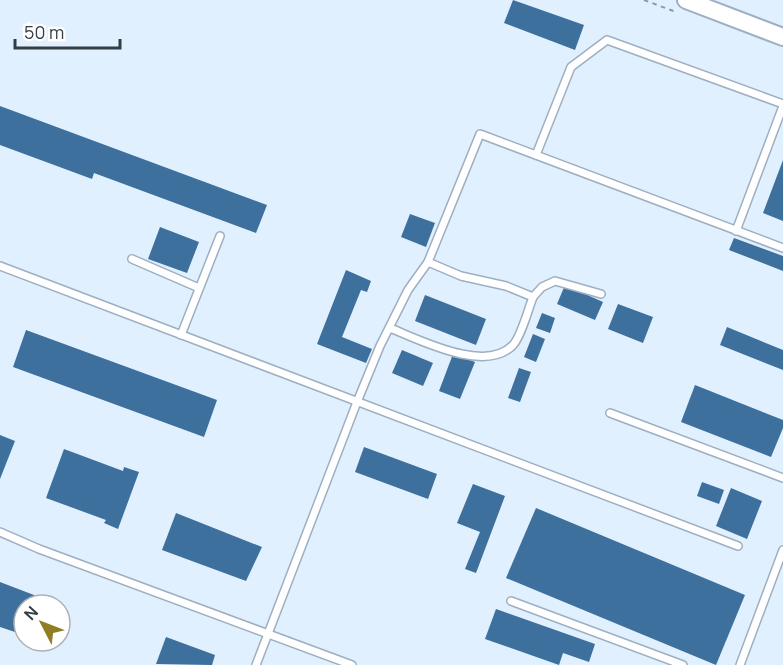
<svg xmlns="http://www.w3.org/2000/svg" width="783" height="665" viewBox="0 0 783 665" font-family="Manrope,sans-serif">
	<rect width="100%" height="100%" fill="#f3f7fb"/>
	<path fill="#e1f0ff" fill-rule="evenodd" d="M0 0H783V665H0ZM24 605H60V641H24Z"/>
	<g fill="#3d709d">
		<polygon points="513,0 584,25 575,50 504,23"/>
		<polygon points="0,106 267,205 256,233 94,173 92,179 0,145"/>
		<polygon points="783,160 783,221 763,213"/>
		<polygon points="410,214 435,223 426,247 401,237"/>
		<polygon points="160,227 199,242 187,273 148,259"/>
		<polygon points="734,238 783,256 783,271 729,250"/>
		<polygon points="346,270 371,281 367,292 361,290 342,337 372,349 366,363 317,344"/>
		<polygon points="565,285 603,302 595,320 557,304"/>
		<polygon points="425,295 486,319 476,345 415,321"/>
		<polygon points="618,304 653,317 643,343 608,329"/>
		<polygon points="542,313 555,318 550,333 536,328"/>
		<polygon points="727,327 783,350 783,370 720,345"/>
		<polygon points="26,330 217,400 204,437 13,367"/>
		<polygon points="533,334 545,339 536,362 524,357"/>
		<polygon points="402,350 433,363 423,386 392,373"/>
		<polygon points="453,354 475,362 460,399 439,391"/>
		<polygon points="519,368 531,372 520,402 508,398"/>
		<polygon points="695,385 783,420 783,428 771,457 681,422"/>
		<polygon points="0,435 15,441 0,479"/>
		<polygon points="364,447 437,474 428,499 355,472"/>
		<polygon points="64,449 123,471 124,467 139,472 118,529 104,523 106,520 46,498"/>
		<polygon points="702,482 724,490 719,504 697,496"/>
		<polygon points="473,484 505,496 476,573 465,569 480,532 457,523"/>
		<polygon points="731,488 762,501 747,539 716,526"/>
		<polygon points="536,508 745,595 716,665 506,578"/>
		<polygon points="176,513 262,547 246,581 162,550"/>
		<polygon points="0,582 47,600 45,605 24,605 24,635 0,627"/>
		<polygon points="496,609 595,644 589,662 563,653 559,665 485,639"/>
		<polygon points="166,637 215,655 212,665 156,664"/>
	</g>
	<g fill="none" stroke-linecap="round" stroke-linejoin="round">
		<defs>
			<g id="service">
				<polyline points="536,155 571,67 607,40 783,104"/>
				<polyline points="736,231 783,106"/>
				<polyline points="132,259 199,288"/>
				<polyline points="428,262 461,276 506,286 533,297 542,287 555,281 601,294"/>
				<polyline points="0,266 738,546"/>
				<path d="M390 328C420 340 486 374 513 345 521 337 528 310 533 297"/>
				<polyline points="181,335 220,236"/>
				<polyline points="610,413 783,478"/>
				<polyline points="0,532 39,549 352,665"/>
				<polyline points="511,601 683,665"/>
				<polyline points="256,665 357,402 380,346 408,290 428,262 480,134 783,248"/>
				<polyline points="740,665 783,550"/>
			</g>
			<polyline id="tertiary" points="686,0 783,37"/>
		</defs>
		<use href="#service" stroke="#9dafc1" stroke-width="10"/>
		<use href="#tertiary" stroke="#9dafc1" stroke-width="20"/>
		<polyline stroke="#93999f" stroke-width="2" stroke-dasharray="4.5 4.5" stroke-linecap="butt" points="644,0 676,12"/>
		<use href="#service" stroke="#fff" stroke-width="7"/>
		<use href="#tertiary" stroke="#fff" stroke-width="16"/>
	</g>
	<g transform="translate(42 623) rotate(312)"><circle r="28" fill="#ffffff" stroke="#aeb1b4" stroke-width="1.5"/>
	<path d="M0-4.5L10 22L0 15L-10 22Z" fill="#907e24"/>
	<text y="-9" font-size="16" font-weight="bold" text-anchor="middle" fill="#343c44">N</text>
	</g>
	<path d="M15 39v9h105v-9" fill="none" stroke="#343c44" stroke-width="3"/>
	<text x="24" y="39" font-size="18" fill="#343c44" stroke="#ffffff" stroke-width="4.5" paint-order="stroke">50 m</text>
</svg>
